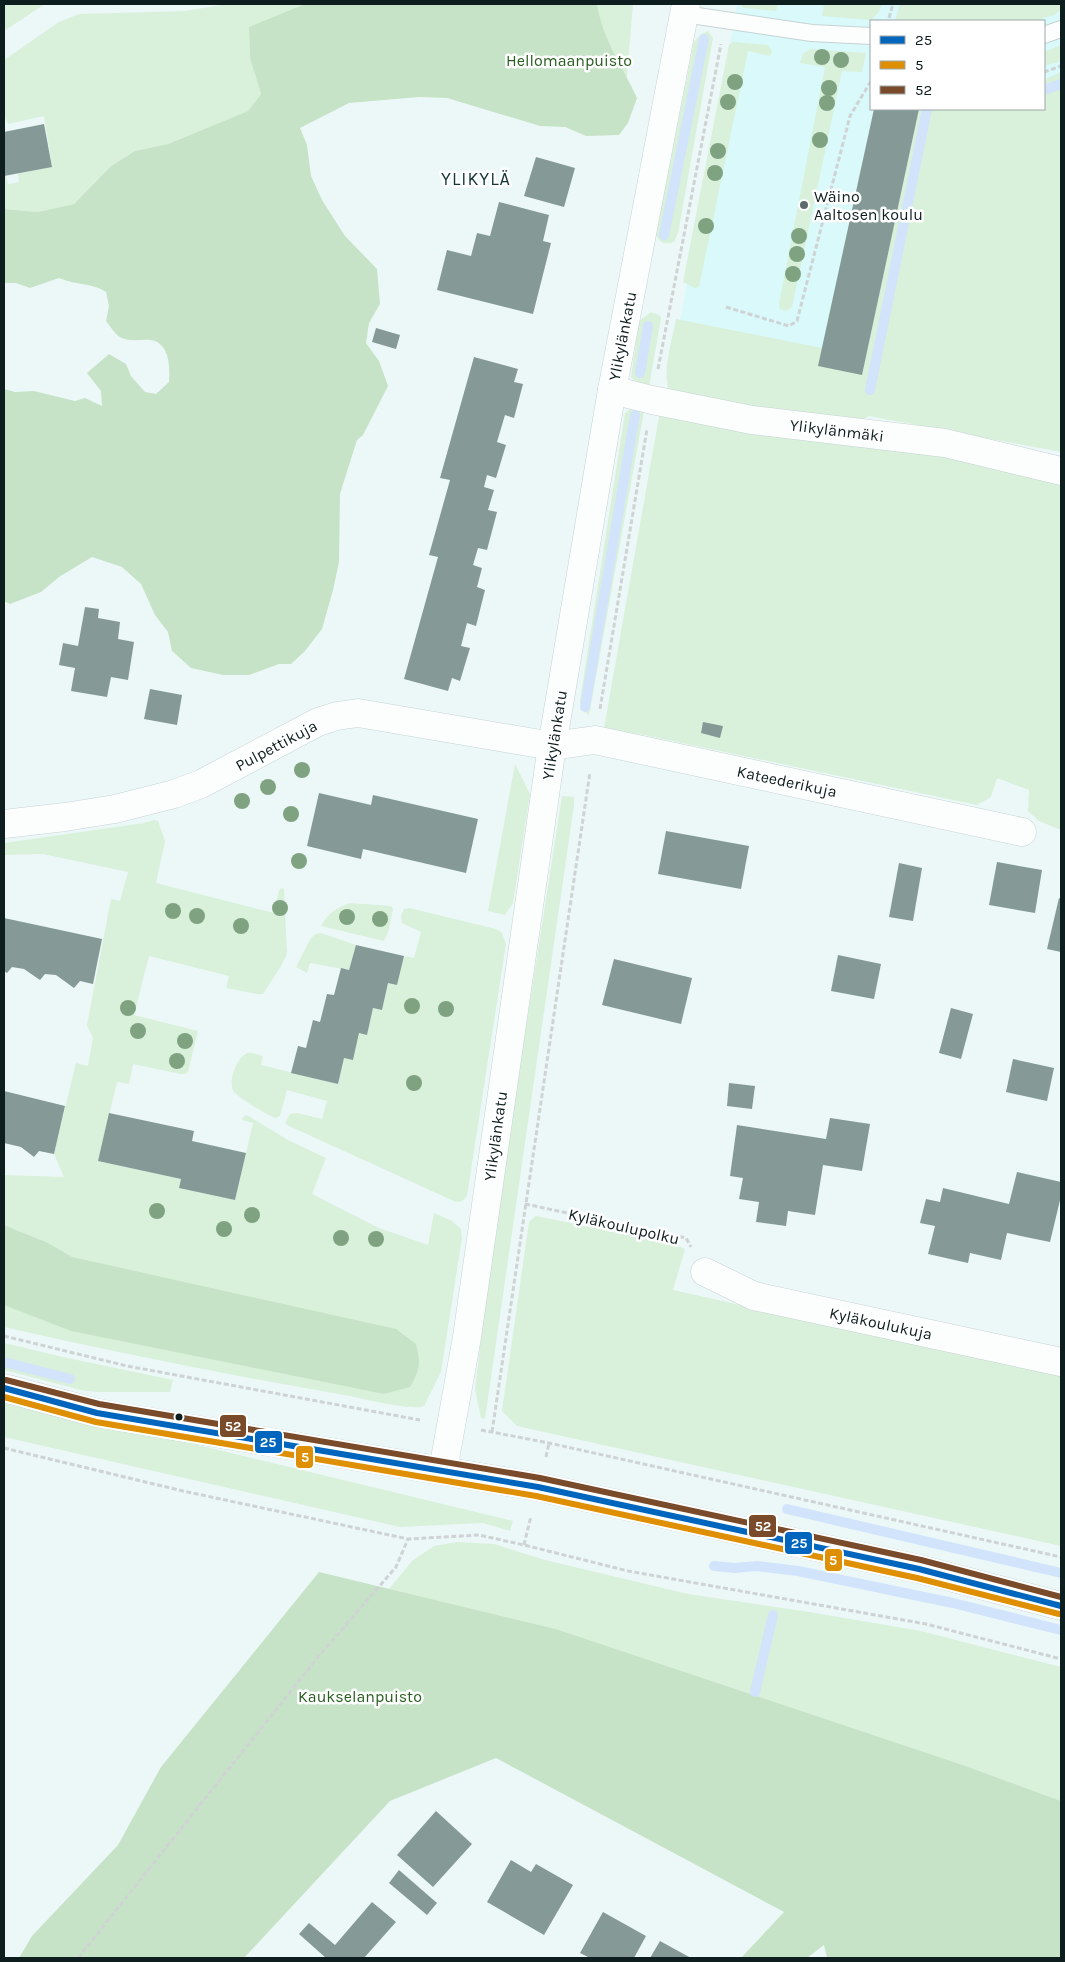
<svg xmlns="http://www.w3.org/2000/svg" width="1065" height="1962" viewBox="0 0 1065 1962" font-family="Karla,sans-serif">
	<rect width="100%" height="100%" fill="#ecf8f8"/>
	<polygon fill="#d9f9fa" points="737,4 1061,4 1061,78 1044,80 1044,21 871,21 871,109 924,109 873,395 671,371"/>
	<g fill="#d9f0db">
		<polygon points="4,4 45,4 4,31"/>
		<polygon points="227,4 633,4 627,76 620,130 249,27 250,58 261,94 248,111 168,144 135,151 111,166 74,204 38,212 4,209 4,176 6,176 8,184 19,182 18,174 52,166 44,116 8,124 4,116 4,60 59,22 79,14 185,11"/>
		<polygon points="739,4 778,4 776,11 744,8"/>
		<polygon points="824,4 882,4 879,12 871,20 822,16"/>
		<polygon points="900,4 1061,4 1061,10 1054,15 1033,21 895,21"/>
		<path d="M708 31 713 38 678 233 674 242C666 245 659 243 656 235L694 42 700 35Z"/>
		<polygon points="733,42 768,45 772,51 770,56 748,51 699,287 695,288 683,282 729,45"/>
		<polygon points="1061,45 1061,61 1044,66 1044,52"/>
		<polygon points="810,49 866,53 862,72 842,71 795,293 792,307 786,311 780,309 779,304 825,67 800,63 803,54"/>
		<path d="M1061 72V452L869 416 853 424 670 395C661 371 672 343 676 319L822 348 819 364 862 375 919 109H1044V80Z"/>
		<polygon points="651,312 659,315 661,318 649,387 636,382 631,377 639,321"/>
		<polygon points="645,406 589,715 582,710 580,700 625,413 633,408"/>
		<polygon points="660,411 845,437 1061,480 1061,830 1039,821 1028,811 1029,790 997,778 991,797 977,805 644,735 604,728"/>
		<polygon points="515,764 530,794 513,903 505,915 488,911"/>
		<polygon points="562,796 574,797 574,805 485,1419 481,1418 475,1390 491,1253"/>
		<path d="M154 820 158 821 165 841 156 883 274 913 279 891 281 888 284 889 287 954 281 966 263 994H257L226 988 229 976 149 956 134 1015 198 1031 188 1072 186 1074H180L133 1064 129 1084 117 1082 98 1161 181 1179 179 1188 235 1200 253 1123 242 1120 243 1117 247 1115 288 1140 326 1158 312 1194 379 1228 428 1245 434 1213 452 1221 461 1229 462 1238 441 1372 424 1406C414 1411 363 1399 350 1396 234 1376 118 1353 4 1327V1241L46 1242 4 1225V1175L64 1177 54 1154 76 1063 88 1066 93 1038 87 1025 111 899 120 901 128 872 43 854 4 855V843L144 823Z"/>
		<path d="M350 903 391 906 393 909 388 933 384 941 321 926C328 913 336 908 350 903Z"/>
		<path d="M409 908 496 929 502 933 506 944 467 1196 462 1201 456 1202 289 1126 285 1123 290 1114 297 1113 322 1119 327 1101 287 1090 280 1116 275 1118C266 1114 242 1100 235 1093 226 1084 237 1056 248 1053 253 1052 258 1055 263 1056L261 1065 338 1084 344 1058 353 1060 359 1033 367 1035 373 1008 382 1010 388 983 404 956 414 958 421 932 402 923 401 915 404 909Z"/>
		<polygon points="321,933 356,945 349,970 310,963 307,973 296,967 311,938 316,934"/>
		<polygon points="536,1216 673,1244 685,1249 673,1290 1061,1376 1061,1546 517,1426 502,1411 529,1222"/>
		<polygon points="4,1343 63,1357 173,1380 170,1392 97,1392 81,1390 4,1370"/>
		<polygon points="4,1398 513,1521 510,1531 483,1523 400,1527 4,1437"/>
		<polygon points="457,1542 494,1544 545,1560 688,1594 803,1611 921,1631 1061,1667 1061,1801 960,1764 556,1629 389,1589 412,1561 434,1546"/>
	</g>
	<g fill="#c6e3c7">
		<path d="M305 4H597C603 41 622 65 637 98L628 123 619 135 586 136 565 127 540 126 447 98 419 97 349 103 300 128 307 145 311 176 322 200 345 236 377 269 380 304 369 323 366 343 379 361 388 386 363 435 357 440 340 494 339 562 333 590 322 629 305 651 291 664H279L249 675H223L191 668 172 651 168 632 155 615 141 584 122 567 92 557 59 577 41 592 10 604 4 601V389L15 392 34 391 75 401 85 398 102 406 101 391 87 373 109 354 126 364 131 376 145 392 156 394 169 382C170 368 170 342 150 340 140 339 131 342 122 338 116 336 110 326 106 321L109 306 106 292C93 283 75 285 59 278L30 288 16 283H4V209L38 212 74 204 111 166 135 151 168 144 248 111 261 94 250 58 249 27Z"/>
		<path d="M4 1225 46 1242 72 1257 396 1329 416 1344C421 1363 420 1370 410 1387L384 1394 71 1331 4 1305Z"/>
		<polygon points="319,1572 556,1629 960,1764 1061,1801 1061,1958 827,1958 824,1945 807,1958 741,1958 784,1912 496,1758 390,1801 244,1958 19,1958 32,1936 118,1845 161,1767"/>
	</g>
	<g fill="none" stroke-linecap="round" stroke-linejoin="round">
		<g stroke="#d1e4fb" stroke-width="10">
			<polyline points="1044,90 1061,84"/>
			<polyline points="664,235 704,39"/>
			<polyline points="640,373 648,326"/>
			<polyline points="870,390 927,109"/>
			<polyline points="585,707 635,415"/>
			<polyline points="4,1362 70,1379"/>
			<polyline points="787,1509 1061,1573"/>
			<polyline points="714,1566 735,1568 757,1566 798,1571 953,1603 1061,1630"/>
			<polyline points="755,1692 773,1615"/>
		</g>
	</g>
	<g fill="#859996">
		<polygon points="874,109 919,109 862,375 818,366"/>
		<polygon points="44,124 52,167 4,176 4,132"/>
		<polygon points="536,157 575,168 564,207 524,196"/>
		<polygon points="499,202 549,215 543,241 551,243 533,314 437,290 447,250 471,256 477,233 490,236"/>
		<polygon points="376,328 400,335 396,349 372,342"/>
		<polygon points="474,357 518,369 514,382 523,384 514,418 505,415 497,442 506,445 496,478 487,475 484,487 494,490 488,510 497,512 487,550 478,548 473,565 482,568 477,587 485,590 476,626 467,623 461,646 470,648 460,681 452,678 448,691 404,679 438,557 429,555 450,480 440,478"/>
		<polygon points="85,607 99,609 98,618 120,622 118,639 134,642 128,680 111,677 107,697 71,691 75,668 59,665 63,643 78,646"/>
		<polygon points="150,689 182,695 177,725 144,719"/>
		<polygon points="703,722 723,726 720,738 701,733"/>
		<polygon points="319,793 371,805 373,795 478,819 466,873 363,849 361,859 307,846"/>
		<polygon points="666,831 749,846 741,889 658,874"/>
		<polygon points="997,862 1042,870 1035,913 989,905"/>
		<polygon points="899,863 922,868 913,921 889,917"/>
		<polygon points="1059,898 1061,899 1061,952 1047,949"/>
		<polygon points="4,918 102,939 93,984 80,981 74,988 56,975 45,974 40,980 24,969 12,967 7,973 4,971"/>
		<polygon points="356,945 404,956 397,985 388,983 382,1010 373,1008 367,1035 359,1033 353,1060 344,1058 338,1084 291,1073 298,1046 306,1048 313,1020 320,1022 327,994 334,995 341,968 349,970"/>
		<polygon points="838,955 881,964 874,999 831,991"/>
		<polygon points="614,959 692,978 681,1024 602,1005"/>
		<polygon points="951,1008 973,1014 961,1059 939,1053"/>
		<polygon points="1013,1059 1054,1068 1047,1101 1006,1092"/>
		<polygon points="729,1083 755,1086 752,1109 727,1106"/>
		<polygon points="4,1091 65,1106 54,1154 39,1151 34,1157 21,1147 4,1143"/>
		<polygon points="109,1113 194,1131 192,1141 246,1153 235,1200 179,1188 181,1179 98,1161"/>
		<polygon points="830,1118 870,1124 862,1171 823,1165 815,1215 788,1211 786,1226 756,1222 759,1202 739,1199 743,1178 730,1176 737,1125 826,1139"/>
		<polygon points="1017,1172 1061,1182 1061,1196 1050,1242 1007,1233 1001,1260 970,1253 968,1263 928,1254 935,1226 920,1223 926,1199 940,1202 943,1188 1009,1204"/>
		<polygon points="436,1811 472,1844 433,1887 397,1855"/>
		<polygon points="511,1860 531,1872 536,1864 573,1885 544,1935 487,1902"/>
		<polygon points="399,1870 437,1903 427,1915 389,1883"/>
		<polygon points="372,1902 396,1922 364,1958 326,1958 299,1934 309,1923 335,1945"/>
		<polygon points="603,1912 646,1936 634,1958 590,1958 580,1953"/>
		<polygon points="660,1941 691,1958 650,1958"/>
	</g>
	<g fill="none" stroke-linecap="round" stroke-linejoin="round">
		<defs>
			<g id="service">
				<polyline points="684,14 812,33 871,36"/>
				<polyline points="1044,35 1061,29"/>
			</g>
			<g id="minor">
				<polyline points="612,390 652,400 752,420 945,443 1061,471"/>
				<polyline points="4,824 65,817 115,809 174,794 201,784 318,722 337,716 358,713 552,746 595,740 1022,832"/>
				<polyline points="705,1272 754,1296 1061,1362"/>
				<polyline points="443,1470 467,1337 552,746 612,390 686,4"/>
			</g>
			<polyline id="secondary" points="4,1388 97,1413 538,1487 919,1569 1061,1606"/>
		</defs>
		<use href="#service" stroke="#c7d3d4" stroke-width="18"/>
		<use href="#minor" stroke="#c7d3d4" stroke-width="29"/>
		<use href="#secondary" stroke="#c7d3d4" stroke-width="29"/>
		<g stroke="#cfd3d3" stroke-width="3" stroke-dasharray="5 2.5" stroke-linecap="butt">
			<polyline points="889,18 893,4"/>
			<polyline points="1044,72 1061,66"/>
			<polyline points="726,307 789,326 797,321 850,116 871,81"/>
			<polyline points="658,369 721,44"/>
			<polyline points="600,709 647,429"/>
			<polyline points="525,1204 686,1238 691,1247"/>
			<polyline points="4,1336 127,1366 420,1420"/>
			<polyline points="481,1430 549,1443 1061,1557"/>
			<polyline points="492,1432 590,772"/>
			<polyline points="4,1448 183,1491 408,1539 479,1535 524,1545 628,1571 926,1624 1061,1659"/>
			<polyline points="546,1457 549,1443"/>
			<polyline points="524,1545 531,1516"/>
			<polyline points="78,1958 318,1657 396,1567 408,1539"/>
		</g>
		<use href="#service" stroke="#fcfefe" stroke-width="16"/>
		<use href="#minor" stroke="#fcfefe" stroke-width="28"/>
		<use href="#secondary" stroke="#fcfefe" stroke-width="28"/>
		<defs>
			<polyline id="bus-1" points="4,1388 97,1413 538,1487 919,1569 1061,1606"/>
			<polyline id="bus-2" points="4,1397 96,1422 536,1496 917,1578 1059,1614"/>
			<polyline id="bus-3" points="6,1380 99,1404 540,1478 921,1560 1061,1597"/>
		</defs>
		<use href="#bus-1" stroke="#fff" stroke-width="10"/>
		<use href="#bus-2" stroke="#fff" stroke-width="10"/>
		<use href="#bus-3" stroke="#fff" stroke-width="10"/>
		<use href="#bus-1" stroke="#0065bd" stroke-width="6"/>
		<use href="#bus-2" stroke="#de8f03" stroke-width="6"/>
		<use href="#bus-3" stroke="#7a4b2a" stroke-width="6"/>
	</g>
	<g fill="#7fa380">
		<circle cx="822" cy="57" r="8"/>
		<circle cx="841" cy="60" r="8"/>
		<circle cx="735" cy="82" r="8"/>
		<circle cx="829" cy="88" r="8"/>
		<circle cx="728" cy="102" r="8"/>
		<circle cx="827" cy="103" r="8"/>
		<circle cx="820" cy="140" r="8"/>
		<circle cx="718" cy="151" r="8"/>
		<circle cx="715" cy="173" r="8"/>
		<circle cx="706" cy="226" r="8"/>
		<circle cx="799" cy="236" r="8"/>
		<circle cx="797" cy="254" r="8"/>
		<circle cx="793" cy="274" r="8"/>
		<circle cx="302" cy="770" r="8"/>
		<circle cx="268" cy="787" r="8"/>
		<circle cx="242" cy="801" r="8"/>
		<circle cx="291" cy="814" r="8"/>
		<circle cx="299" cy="861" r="8"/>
		<circle cx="280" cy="908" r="8"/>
		<circle cx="173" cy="911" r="8"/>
		<circle cx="197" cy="916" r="8"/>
		<circle cx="347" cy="917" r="8"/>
		<circle cx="380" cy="919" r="8"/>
		<circle cx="241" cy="926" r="8"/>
		<circle cx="412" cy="1006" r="8"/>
		<circle cx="128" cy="1008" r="8"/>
		<circle cx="446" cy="1009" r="8"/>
		<circle cx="138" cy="1031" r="8"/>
		<circle cx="185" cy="1041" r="8"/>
		<circle cx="177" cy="1061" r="8"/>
		<circle cx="414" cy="1083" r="8"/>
		<circle cx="157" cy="1211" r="8"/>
		<circle cx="252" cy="1215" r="8"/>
		<circle cx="224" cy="1229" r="8"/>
		<circle cx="341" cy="1238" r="8"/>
		<circle cx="376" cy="1239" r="8"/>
	</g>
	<circle fill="#5c6a6a" stroke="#fff" stroke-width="2" cx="804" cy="205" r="5"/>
	<circle fill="#0e1d1e" stroke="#fff" stroke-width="2" cx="179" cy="1417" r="4.5"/>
	<g text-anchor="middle" stroke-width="5" stroke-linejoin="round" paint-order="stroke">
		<g font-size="16" fill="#265e1d" stroke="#fff">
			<text x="569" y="66">Hellomaanpuisto</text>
			<text x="360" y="1702">Kaukselanpuisto</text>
		</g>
		<g font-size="16" fill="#0e1d1e" stroke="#fff" text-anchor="start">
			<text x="814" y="202">Wäino<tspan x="814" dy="18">Aaltosen koulu</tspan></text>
		</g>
		<g font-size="16" fill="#0e1d1e" stroke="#fff">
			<text transform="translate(622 336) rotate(-79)" y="6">Ylikylänkatu</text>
			<text transform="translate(837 430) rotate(7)" y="6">Ylikylänmäki</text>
			<text transform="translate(554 735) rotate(-81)" y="6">Ylikylänkatu</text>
			<text transform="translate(276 745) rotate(-28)" y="6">Pulpettikuja</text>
			<text transform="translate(787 781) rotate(12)" y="6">Kateederikuja</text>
			<text transform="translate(495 1136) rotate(-82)" y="6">Ylikylänkatu</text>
			<text transform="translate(624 1226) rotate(13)" y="6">Kyläkoulupolku</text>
			<text transform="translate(881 1323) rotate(12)" y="6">Kyläkoulukuja</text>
		</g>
		<g font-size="18" letter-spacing="1" fill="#133638" stroke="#fff">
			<text x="476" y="185">YLIKYLÄ</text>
		</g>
	</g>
	<g stroke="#fff" stroke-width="2">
		<rect x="219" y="1414" width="28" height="24" rx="5" fill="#7a4b2a"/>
		<rect x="254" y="1430" width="29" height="24" rx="5" fill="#0065bd"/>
		<rect x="295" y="1445" width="19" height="24" rx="5" fill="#de8f03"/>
		<rect x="748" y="1514" width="29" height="24" rx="5" fill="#7a4b2a"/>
		<rect x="784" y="1531" width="29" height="24" rx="5" fill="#0065bd"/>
		<rect x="824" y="1548" width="19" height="24" rx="5" fill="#de8f03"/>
	</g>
	<g font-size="14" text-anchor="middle" font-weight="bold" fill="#fff">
		<text x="233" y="1431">52</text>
		<text x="268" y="1447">25</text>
		<text x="305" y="1462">5</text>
		<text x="763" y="1531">52</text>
		<text x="799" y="1548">25</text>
		<text x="833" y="1565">5</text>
	</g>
	<rect width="1065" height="1962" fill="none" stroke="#0e1d1e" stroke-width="10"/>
	<rect x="870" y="20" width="175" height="90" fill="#ffffff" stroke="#9fa5a5"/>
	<rect x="880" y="36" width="25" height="8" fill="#0065bd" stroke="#9fa5a5"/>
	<text x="915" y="45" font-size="15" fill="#0e1d1e">25</text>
	<rect x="880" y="61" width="25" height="8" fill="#de8f03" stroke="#9fa5a5"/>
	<text x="915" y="70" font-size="15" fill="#0e1d1e">5</text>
	<rect x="880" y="86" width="25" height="8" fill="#7a4b2a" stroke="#9fa5a5"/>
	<text x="915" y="95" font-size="15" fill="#0e1d1e">52</text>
</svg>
